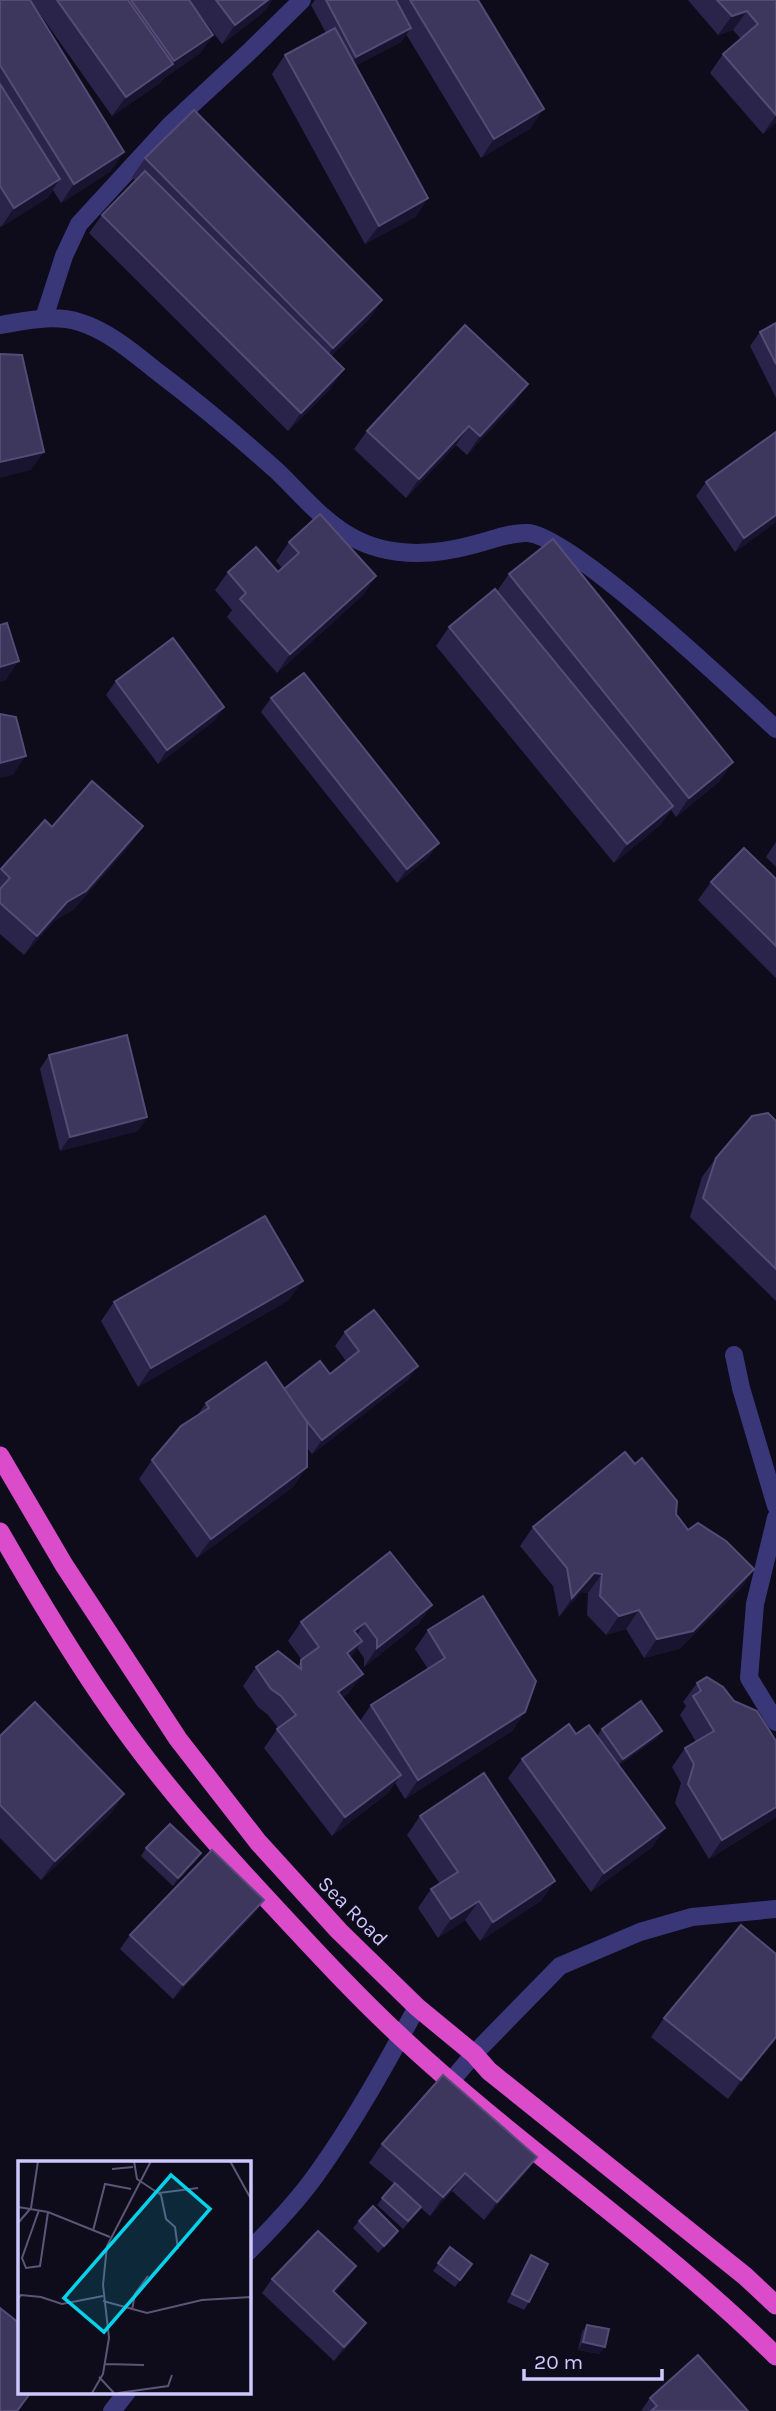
<svg xmlns="http://www.w3.org/2000/svg" width="776" height="2411" viewBox="0 0 776 2411" font-family="Karla,sans-serif">
	<rect width="100%" height="100%" fill="#0e0b1b"/>
	<g fill="none" stroke-linecap="round" stroke-linejoin="round">
		<polyline stroke="#3a3779" stroke-width="18" points="44,318 64,256 79,224 170,125 251,50 302,0"/>
		<g stroke="#3a3779" stroke-width="18">
			<path d="M0 325C26 321 53 314 79 322 109 331 135 354 159 373 200 404 239 437 277 471 300 493 320 518 348 535 388 559 433 556 476 544 492 540 511 532 528 533 573 537 736 692 776 729"/>
			<polyline points="734,1355 741,1388 776,1506"/>
			<polyline points="776,1518 755,1604 749,1678 776,1722"/>
			<polyline points="451,2081 474,2054 560,1966 640,1932 692,1917 776,1909"/>
			<path d="M248 2252C272 2228 296 2203 316 2175 354 2122 386 2064 417 2007"/>
			<polyline points="112,2411 127,2392"/>
		</g>
		<g stroke="#db4ccb" stroke-width="19">
			<polyline points="0,1456 64,1565 178,1739 258,1842 339,1931 417,2007 474,2054 489,2071 745,2276 776,2305"/>
			<path d="M0 1532C35 1593 71 1654 112 1712 162 1784 221 1850 281 1914 320 1956 359 1998 401 2037 521 2149 659 2240 776 2356"/>
		</g>
	</g>
	<g fill="#2b244a">
		<polygon points="0,0 111,171 61,203 53,190 47,198 1,227 0,226"/>
		<polygon points="30,0 189,0 213,35 200,53 163,79 160,83 112,116"/>
		<polygon points="189,0 272,0 265,11 222,44"/>
		<polygon points="315,0 478,0 531,128 481,158 406,34 401,42 355,66 428,198 415,217 365,244 272,74 285,55 326,33 311,5"/>
		<polygon points="688,0 776,0 776,122 763,134 710,73 723,54 741,39 733,30 718,35"/>
		<polygon points="145,158 382,300 369,319 331,356 331,388 288,431 89,233 102,215 135,180 132,177"/>
		<polygon points="776,323 776,398 750,346 760,332"/>
		<polygon points="515,403 467,455 456,445 406,498 354,449 367,431"/>
		<polygon points="706,482 776,522 735,552 696,496"/>
		<polygon points="289,542 376,576 363,595 277,673 227,617 232,610 215,590 228,572 278,572 282,568 276,561"/>
		<polygon points="509,574 720,781 676,817 671,810 660,825 614,863 436,646 449,627 497,591"/>
		<polygon points="116,681 224,707 214,721 158,764 106,695"/>
		<polygon points="271,698 429,857 397,883 261,712"/>
		<polygon points="45,820 52,827 130,845 73,910 54,921 24,955 0,934 0,871"/>
		<polygon points="776,842 776,867 766,857"/>
		<polygon points="776,879 776,978 698,900 711,882"/>
		<polygon points="49,1055 147,1117 138,1131 60,1151 40,1069"/>
		<polygon points="776,1121 776,1301 690,1217 702,1177 716,1158"/>
		<polygon points="289,1300 138,1387 101,1321 114,1302"/>
		<polygon points="345,1332 408,1380 312,1454 307,1448 294,1486 197,1558 139,1479 152,1460 197,1416 206,1403 284,1389 330,1374 346,1361 335,1346"/>
		<polygon points="676,1514 688,1530 754,1569 741,1588 679,1649 644,1658 626,1629 606,1635 587,1615 588,1593 581,1592 559,1617 553,1586 520,1546 533,1527"/>
		<polygon points="432,1605 418,1624 364,1667 364,1658 357,1648 350,1658 349,1693 342,1698 360,1721 371,1705 428,1669 415,1649 428,1630 525,1712 512,1731 405,1799 395,1783 388,1793 332,1836 264,1748 278,1728 268,1715 258,1707 243,1686 256,1667 297,1666 302,1660 288,1641 301,1622"/>
		<polygon points="697,1683 734,1701 776,1741 776,1817 709,1859 675,1803 681,1783 672,1767 685,1748 696,1742 680,1715 686,1706 683,1702"/>
		<polygon points="602,1729 657,1738 619,1765 665,1828 652,1847 591,1892 508,1778 522,1759 576,1734 597,1736"/>
		<polygon points="0,1736 124,1794 111,1813 41,1880 0,1838"/>
		<polygon points="420,1816 542,1900 480,1941 465,1920 438,1938 418,1908 431,1889 440,1884 407,1835"/>
		<polygon points="146,1848 201,1853 196,1861 173,1886 141,1856"/>
		<polygon points="264,1900 254,1914 173,1999 120,1949 130,1935"/>
		<polygon points="776,1954 776,2039 728,2099 651,2037 664,2018"/>
		<polygon points="382,2144 537,2157 523,2176 484,2220 452,2191 430,2216 421,2208 403,2229 377,2205 394,2184 369,2163"/>
		<polygon points="359,2221 398,2231 393,2239 378,2253 353,2228"/>
		<polygon points="450,2247 472,2264 455,2287 433,2271"/>
		<polygon points="531,2255 529,2302 524,2310 507,2302 526,2263"/>
		<polygon points="272,2279 346,2280 335,2292 366,2323 356,2337 334,2361 262,2293"/>
		<polygon points="587,2325 600,2354 578,2350 582,2332"/>
		<polygon points="650,2398 748,2411 641,2411"/>
	</g>
	<g fill="#18132f">
		<polygon points="268,0 272,0 265,11 222,44 235,25"/>
		<polygon points="747,11 733,30 718,35 732,16"/>
		<polygon points="411,28 401,42 346,71 356,57"/>
		<polygon points="213,35 200,53 163,79 160,83 112,116 126,97 171,66 174,61"/>
		<polygon points="544,109 531,128 481,158 494,139"/>
		<polygon points="776,115 776,122 763,134"/>
		<polygon points="124,152 111,171 61,203 74,184"/>
		<polygon points="60,179 47,198 1,227 14,208"/>
		<polygon points="428,198 415,217 365,244 379,226"/>
		<polygon points="382,300 369,319 320,367 333,348"/>
		<polygon points="344,369 331,388 288,431 301,413"/>
		<polygon points="528,384 515,403 467,455 480,436"/>
		<polygon points="469,426 456,445 406,498 419,479"/>
		<polygon points="44,452 31,470 0,478 0,462"/>
		<polygon points="776,515 776,522 735,552 744,538"/>
		<polygon points="376,576 363,595 277,673 290,654"/>
		<polygon points="19,661 6,680 0,682 0,667"/>
		<polygon points="224,707 214,721 158,764 167,750"/>
		<polygon points="26,756 13,775 0,778 0,763"/>
		<polygon points="733,762 720,781 676,817 689,798"/>
		<polygon points="673,806 660,825 614,863 627,844"/>
		<polygon points="143,826 130,845 73,910 54,921 24,955 37,936 67,902"/>
		<polygon points="439,843 429,857 397,883 407,869"/>
		<polygon points="147,1117 138,1131 60,1151 70,1137"/>
		<polygon points="303,1281 289,1300 138,1387 151,1368"/>
		<polygon points="418,1366 408,1380 312,1454 322,1440"/>
		<polygon points="307,1467 294,1486 197,1558 211,1539"/>
		<polygon points="754,1569 741,1588 679,1649 644,1658 657,1639"/>
		<polygon points="594,1573 602,1574 588,1593 581,1592 559,1617 572,1598"/>
		<polygon points="432,1605 418,1624 364,1667 377,1648"/>
		<polygon points="639,1610 626,1629 606,1635 619,1616"/>
		<polygon points="365,1623 352,1642 354,1631"/>
		<polygon points="362,1641 349,1660 347,1653"/>
		<polygon points="363,1674 349,1693 325,1711 338,1692"/>
		<polygon points="525,1712 512,1731 405,1799 418,1780"/>
		<polygon points="662,1731 657,1738 617,1766 623,1759"/>
		<polygon points="401,1775 388,1793 332,1836 345,1817"/>
		<polygon points="124,1794 111,1813 41,1880 55,1861"/>
		<polygon points="776,1807 776,1817 709,1859 722,1840"/>
		<polygon points="665,1828 652,1847 591,1892 604,1873"/>
		<polygon points="201,1853 196,1861 173,1886 178,1878"/>
		<polygon points="555,1881 542,1900 480,1941 493,1922"/>
		<polygon points="264,1900 254,1914 173,1999 183,1985"/>
		<polygon points="479,1901 465,1920 438,1938 451,1919"/>
		<polygon points="776,2037 776,2039 728,2099 741,2080"/>
		<polygon points="537,2157 523,2176 484,2220 497,2202"/>
		<polygon points="465,2173 452,2191 430,2216 443,2197"/>
		<polygon points="398,2231 393,2239 378,2253 384,2246"/>
		<polygon points="356,2266 346,2280 323,2305 333,2291"/>
		<polygon points="366,2323 356,2337 334,2361 344,2347"/>
		<polygon points="583,2342 605,2347 600,2354 578,2350"/>
	</g>
	<g fill="#3d365d" stroke="#544c76" stroke-width="2">
		<polygon points="0,0 30,0 124,152 74,184 0,65"/>
		<polygon points="57,0 128,0 173,64 126,97"/>
		<polygon points="131,0 189,0 213,35 174,61"/>
		<polygon points="216,0 268,0 235,25"/>
		<polygon points="326,0 396,0 411,28 356,57"/>
		<polygon points="410,0 478,0 544,109 494,139"/>
		<polygon points="717,0 776,0 776,115 723,54 758,24 747,11 732,16"/>
		<polygon points="335,28 428,198 379,226 285,55"/>
		<polygon points="0,84 60,179 14,208 0,186"/>
		<polygon points="194,110 382,300 333,348 145,158"/>
		<polygon points="145,171 344,369 301,413 102,215"/>
		<polygon points="776,323 776,364 760,332"/>
		<polygon points="465,325 528,384 480,436 469,426 419,479 367,431"/>
		<polygon points="0,354 22,355 44,452 0,462"/>
		<polygon points="776,432 776,515 744,538 706,482"/>
		<polygon points="320,514 376,576 290,654 240,599 246,593 228,572 256,547 278,572 299,553 289,542"/>
		<polygon points="553,539 733,762 689,798 509,574"/>
		<polygon points="495,589 673,806 627,844 449,627"/>
		<polygon points="7,623 19,661 0,667 0,625"/>
		<polygon points="173,638 224,707 167,750 116,681"/>
		<polygon points="304,673 439,843 407,869 271,698"/>
		<polygon points="0,714 16,717 26,756 0,763"/>
		<polygon points="92,781 143,826 86,891 67,902 37,936 0,903 0,889 10,878 1,869 45,820 52,827"/>
		<polygon points="744,848 776,879 776,946 711,882"/>
		<polygon points="127,1035 147,1117 70,1137 49,1055"/>
		<polygon points="768,1113 776,1121 776,1269 703,1198 716,1158 752,1116"/>
		<polygon points="265,1216 303,1281 151,1368 114,1302"/>
		<polygon points="374,1310 418,1366 322,1440 302,1415 284,1389 320,1361 330,1374 359,1351 345,1332"/>
		<polygon points="266,1362 307,1422 307,1467 211,1539 152,1460 181,1426 209,1408 206,1403"/>
		<polygon points="625,1452 635,1464 642,1458 677,1501 676,1514 688,1530 698,1523 726,1541 754,1569 693,1631 657,1639 639,1610 619,1616 600,1596 602,1574 594,1573 572,1598 567,1568 533,1527"/>
		<polygon points="390,1552 432,1605 377,1648 377,1639 365,1623 354,1631 362,1641 347,1653 363,1674 338,1692 401,1775 345,1817 277,1729 296,1715 281,1696 271,1689 256,1667 278,1651 301,1669 301,1660 319,1647 301,1622"/>
		<polygon points="483,1596 536,1681 525,1712 418,1780 371,1705 445,1658 428,1630"/>
		<polygon points="707,1677 723,1687 734,1701 757,1711 776,1741 776,1807 722,1840 688,1784 694,1764 685,1748 714,1731 693,1696 701,1691 697,1683"/>
		<polygon points="641,1701 662,1731 623,1759 602,1729"/>
		<polygon points="35,1702 124,1794 55,1861 0,1805 0,1736"/>
		<polygon points="569,1724 576,1734 589,1725 665,1828 604,1873 522,1759"/>
		<polygon points="484,1773 555,1881 493,1922 479,1901 451,1919 431,1889 458,1872 420,1816"/>
		<polygon points="170,1824 201,1853 178,1878 146,1848"/>
		<polygon points="212,1850 264,1900 183,1985 130,1935"/>
		<polygon points="741,1925 776,1954 776,2037 741,2080 664,2018"/>
		<polygon points="443,2075 537,2157 497,2202 465,2173 443,2197 382,2144"/>
		<polygon points="395,2183 421,2207 408,2221 382,2198"/>
		<polygon points="373,2206 398,2231 384,2246 359,2221"/>
		<polygon points="318,2231 356,2266 333,2291 366,2323 344,2347 272,2279"/>
		<polygon points="450,2247 472,2264 460,2280 438,2263"/>
		<polygon points="531,2255 548,2264 529,2302 512,2294"/>
		<polygon points="0,2308 19,2323 19,2392 31,2392 17,2411 0,2411"/>
		<polygon points="587,2325 609,2329 605,2347 583,2342"/>
		<polygon points="698,2355 748,2411 651,2411 657,2406 650,2398"/>
	</g>
	<g text-anchor="middle" stroke-width="7" stroke-linejoin="round" paint-order="stroke">
		<g font-size="21" fill="#cec7fe" stroke="#0e0b1b">
			<text transform="translate(353 1911) rotate(45)" y="7">Sea Road</text>
		</g>
	</g>
	<g transform="translate(18 2161)">
		<rect width="233" height="233" fill="#0e0b1b"/>
		<path fill="none" stroke="#5b5676" stroke-width="2" d="M116 0 119 18 143 34 148 58 157 66 160 88M212 0 233 38M94 8 115 6M141 32 180 27M0 46 30 51 92 76M21 49 4 97 8 107 22 105 30 51M0 62 13 47 20 0M75 70 87 23 113 28M0 138 3 134 23 136 44 143 85 135M85 140 129 152 184 139 233 136M114 149 117 133 130 115M87 203 126 204M81 216 96 232M74 232 85 213 91 177 85 124 89 85 133 0M100 232 150 225 154 214"/>
		<path fill="#06d3eb" fill-opacity="0.15" stroke="#06d3eb" stroke-width="3.5" d="M153 14 192 48 86 171 46 137Z"/>
		<rect width="233" height="233" fill="none" stroke="#cec7fe" stroke-width="3.5"/>
	</g>
	<path d="M524 2369v10h138v-10" fill="none" stroke="#cec7fe" stroke-width="3.5"/>
	<text x="534" y="2369" font-size="21" fill="#cec7fe" stroke="#0e0b1b" stroke-width="5" paint-order="stroke">20 m</text>
</svg>
